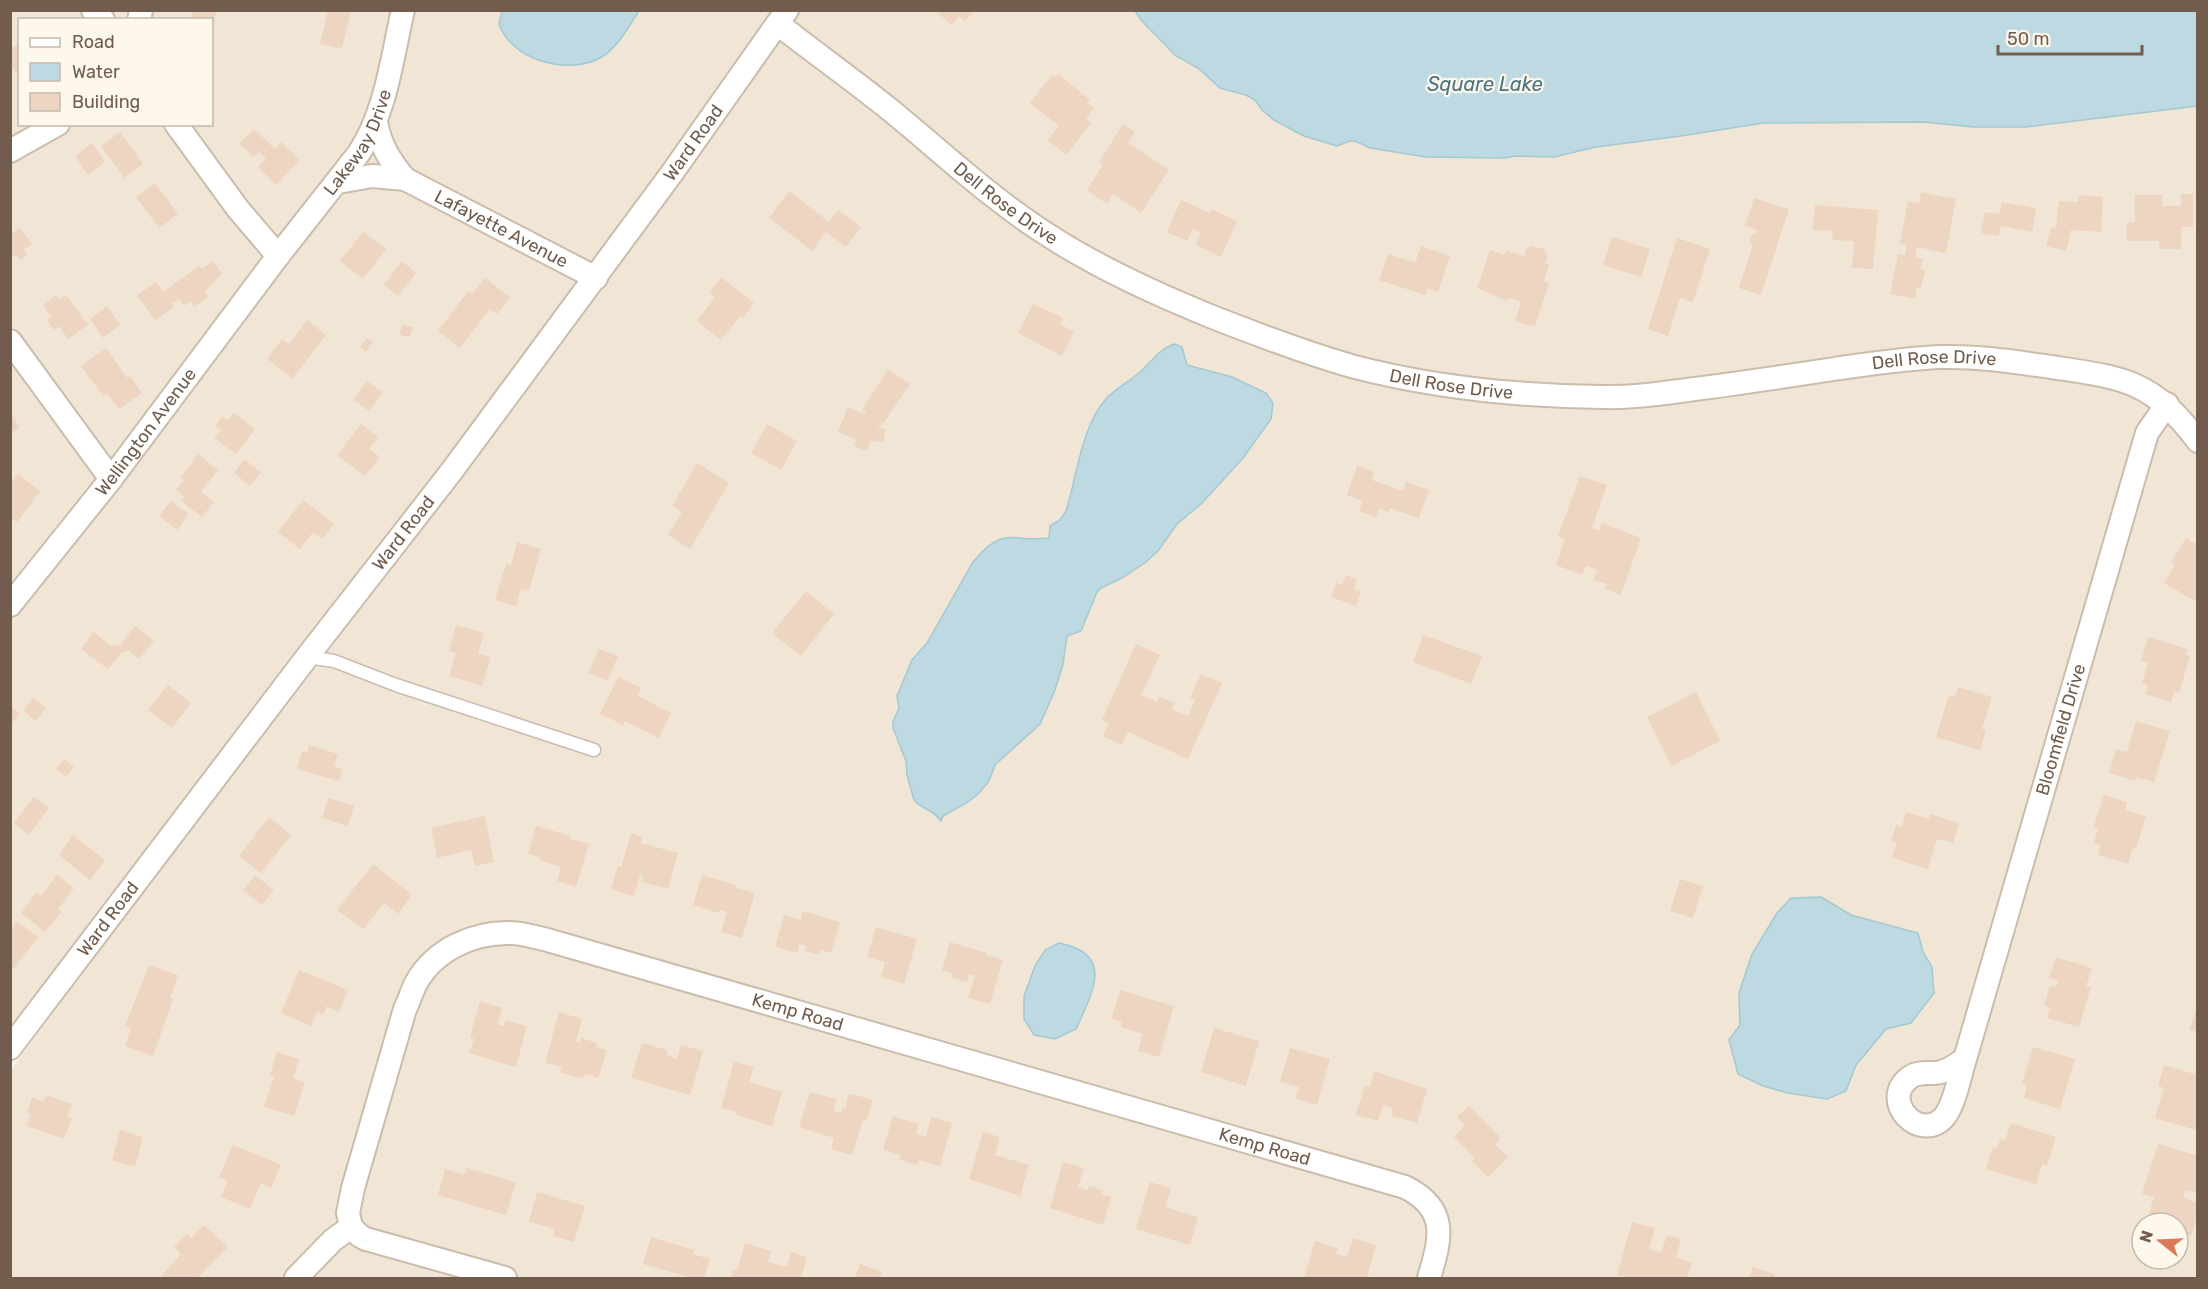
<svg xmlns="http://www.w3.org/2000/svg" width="2208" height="1289" viewBox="0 0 2208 1289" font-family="Rubik,sans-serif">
	<rect width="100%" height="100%" fill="#faf4e6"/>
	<g fill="#f1e6d5" fill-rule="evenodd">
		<path d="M11 11H773L626 219 11 1032ZM20 20H212V124H20Z"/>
		<path d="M788 11H2197V1278H11L10 1071 299 684ZM2142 1223H2178V1259H2142Z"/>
	</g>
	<g fill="#bddae2" stroke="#a4c8d2" stroke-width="1.5">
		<path d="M502 11V10L639 11C628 27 618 48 600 58 568 75 512 61 499 24Z"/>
		<polygon points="1135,11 2197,11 2197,106 2026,127 1973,127 1924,122 1763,123 1681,136 1596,147 1554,157 1515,156 1504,158 1426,157 1370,148 1355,141 1350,141 1337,146 1304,136 1274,120 1262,110 1255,100 1246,95 1220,88 1198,68 1176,56 1141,20"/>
		<path d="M1174 344 1182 347 1187 365 1232 377 1266 393 1273 403 1271 419 1243 458 1201 504 1177 524 1158 551 1146 562 1122 578 1101 588 1097 592 1081 631 1067 636 1063 664 1055 690 1040 724 995 765 989 781 979 793 968 802 943 816 941 821C932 808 922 810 914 800L907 775 906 761 893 728V722L899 708 897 696 912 660 927 643 973 562C1004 524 1012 543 1049 538L1050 526 1060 520 1066 511C1077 477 1081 427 1106 399 1115 389 1128 382 1139 373 1151 363 1158 350 1174 344Z"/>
		<polygon points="1821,897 1851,915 1918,933 1923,952 1932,967 1934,993 1911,1023 1886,1029 1856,1065 1846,1091 1827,1099 1788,1093 1763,1086 1738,1074 1729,1040 1740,1025 1739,993 1752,954 1777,913 1791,898"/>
		<path d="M1059 943C1115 954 1093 991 1076 1029L1055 1039 1034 1035 1024 1019V996L1035 966 1045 950Z"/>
	</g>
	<g fill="#edd5c1">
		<polygon points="193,10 217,10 212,28 212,20 191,20"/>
		<polygon points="328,10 351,10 342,49 320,44"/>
		<polygon points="935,10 975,10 965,21 959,16 951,25"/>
		<polygon points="20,43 20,77 10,65 10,49"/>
		<polygon points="1058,74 1090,100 1087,103 1094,108 1086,118 1091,123 1066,155 1048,140 1059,126 1030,103 1052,75 1055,77"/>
		<polygon points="1123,124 1135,132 1128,143 1169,170 1141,213 1113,194 1107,204 1087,190 1103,165 1099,162"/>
		<polygon points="254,129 275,149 281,142 300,160 276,185 258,167 266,158 259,152 254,157 239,144"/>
		<polygon points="120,132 143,164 124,178 101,146"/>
		<polygon points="92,143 105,162 88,175 75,156"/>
		<polygon points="155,183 178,214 159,228 136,197"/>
		<polygon points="789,191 829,222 838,210 861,227 846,247 826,232 812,251 769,218"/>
		<polygon points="1921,192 1956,199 1946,253 1917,247 1915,257 1923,259 1920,269 1925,270 1921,288 1917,287 1915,299 1890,294 1898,254 1905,255 1907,245 1900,244 1908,201 1919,203"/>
		<polygon points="2181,194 2193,194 2193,227 2181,227 2181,249 2159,249 2159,241 2126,241 2127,222 2135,222 2135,195 2163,195 2162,206 2181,206"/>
		<polygon points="2079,195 2103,197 2101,232 2071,230 2066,251 2046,246 2051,227 2056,228 2059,201 2078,202"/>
		<polygon points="1754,198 1789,209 1761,295 1739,288 1753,244 1749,243 1752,234 1755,235 1757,230 1745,226"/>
		<polygon points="1181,200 1210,213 1211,209 1237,221 1221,257 1196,245 1201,233 1193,229 1187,241 1167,232"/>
		<polygon points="2002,202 2036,208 2032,232 2001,226 1999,236 1981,233 1985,212 1999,214"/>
		<polygon points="1815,205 1878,210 1873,269 1852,268 1854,241 1832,240 1833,231 1813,230"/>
		<polygon points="20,228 32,244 24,250 27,255 20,260 16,255 10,259 10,235"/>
		<polygon points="363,232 386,249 363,279 340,261"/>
		<polygon points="1612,237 1650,249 1641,277 1603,265"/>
		<polygon points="1677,238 1710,249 1693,302 1680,298 1668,336 1648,329"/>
		<polygon points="1421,246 1450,256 1438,292 1427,288 1425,295 1379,280 1388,254 1415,263"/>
		<polygon points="1532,246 1544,249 1548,256 1545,263 1549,265 1544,281 1549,283 1535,327 1515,321 1521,302 1508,298 1507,301 1477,288 1490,250 1505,255 1506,251 1524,256 1526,249"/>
		<polygon points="213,261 222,274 205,291 208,297 194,307 190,301 184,306 179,299 172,304 174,307 155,320 137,295 156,282 163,292 199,266 202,269"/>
		<polygon points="402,261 416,273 398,296 384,285"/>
		<polygon points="721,277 754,303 743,318 740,316 721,340 697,321 715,297 710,293"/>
		<polygon points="485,278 510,297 497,314 490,309 460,348 438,331 468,291 472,294"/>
		<polygon points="56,295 59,300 66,295 88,325 68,339 59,326 54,330 47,320 51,316 43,305"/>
		<polygon points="1033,304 1063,318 1060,324 1074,332 1062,356 1018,333"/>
		<polygon points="107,306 120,325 103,338 90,319"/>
		<polygon points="307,320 326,335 293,378 267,359 282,339 289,344"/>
		<polygon points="402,325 413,327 410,337 399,335"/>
		<polygon points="367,338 373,342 366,352 360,347"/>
		<polygon points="106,348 127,378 130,376 142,393 119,409 107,393 103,396 81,366"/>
		<polygon points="888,369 910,384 883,424 882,423 878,428 885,429 884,442 871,441 866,451 854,446 857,440 838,432 848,407 864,414 866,412 862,410"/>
		<polygon points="367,381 383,393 369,411 353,399"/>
		<polygon points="234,413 255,429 236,454 214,438 221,430 215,426 222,416 228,421"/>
		<polygon points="10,414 20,427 10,434"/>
		<polygon points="361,424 378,437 369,449 380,457 365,476 337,455"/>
		<polygon points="767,424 797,441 781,470 751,453"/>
		<polygon points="198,454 218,470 201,492 214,502 202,517 181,501 185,497 176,490 184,480 180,478"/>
		<polygon points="244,459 261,472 250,486 234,473"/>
		<polygon points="697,463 729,483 690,549 668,535 682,512 672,506"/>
		<polygon points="1357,466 1374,472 1372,480 1403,491 1406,482 1429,490 1419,518 1390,508 1389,512 1379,508 1376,517 1359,511 1363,501 1347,495"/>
		<polygon points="18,474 40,491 17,522 10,517 10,485"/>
		<polygon points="1580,476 1607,485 1592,528 1599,531 1602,523 1641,538 1621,595 1605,589 1607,584 1594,580 1597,570 1586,566 1582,575 1556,565 1565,539 1558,536"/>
		<polygon points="303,500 334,524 322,539 313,532 300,549 278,532"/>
		<polygon points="171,501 189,514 177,530 159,516"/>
		<polygon points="2186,538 2198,545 2198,603 2164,583 2175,565 2171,562"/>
		<polygon points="517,542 541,549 529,591 521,589 516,606 495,600 506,564 511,565"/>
		<polygon points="1346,575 1357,579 1354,589 1361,591 1356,606 1331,597 1336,583 1342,585"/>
		<polygon points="806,591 834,614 801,656 772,633"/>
		<polygon points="456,625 484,633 478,654 491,657 482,686 449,676 456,653 449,651"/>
		<polygon points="135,626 154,641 139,659 129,651 121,653 108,669 81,649 94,632 111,646 121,644"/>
		<polygon points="1423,635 1482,656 1471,684 1413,662"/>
		<polygon points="2148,637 2187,649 2185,654 2190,656 2179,693 2174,692 2171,702 2145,694 2148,685 2142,683 2148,663 2141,661"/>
		<polygon points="1136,644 1160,655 1141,695 1157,702 1159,696 1175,703 1172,709 1188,716 1195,700 1190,698 1201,674 1222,683 1188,759 1128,732 1122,745 1103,736 1109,723 1102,720"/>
		<polygon points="599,649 618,656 607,681 588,673"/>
		<polygon points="618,677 641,688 638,696 671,713 659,738 625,721 623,725 600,714"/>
		<polygon points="168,685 191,703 172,728 148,710"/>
		<polygon points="1958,687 1992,697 1982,729 1986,730 1980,750 1936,737 1949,695 1955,697"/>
		<polygon points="1696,692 1720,741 1671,766 1647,717"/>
		<polygon points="33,698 46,708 36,721 23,711"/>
		<polygon points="10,706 20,714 10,725"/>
		<polygon points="2136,721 2170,731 2154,782 2136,777 2135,781 2109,773 2116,749 2127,752"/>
		<polygon points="309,745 338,754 334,766 342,769 339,781 297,769 302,751 307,753"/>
		<polygon points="64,759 74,767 66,777 56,769"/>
		<polygon points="2104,795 2127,802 2125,810 2146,816 2136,848 2133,847 2128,864 2098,855 2101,846 2094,843 2098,828 2094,826"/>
		<polygon points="34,797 49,808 29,835 14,823"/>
		<polygon points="328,798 354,806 348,826 322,818"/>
		<polygon points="1906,812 1929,819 1930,814 1959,823 1953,843 1937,839 1928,869 1892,858 1897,843 1891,841 1896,825 1902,827"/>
		<polygon points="485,816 494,862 475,866 471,850 437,858 431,828"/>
		<polygon points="269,817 291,835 261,873 239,856"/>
		<polygon points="536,826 571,836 570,839 589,844 576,887 557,881 561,867 539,860 540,857 528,854"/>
		<polygon points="631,833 642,837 641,843 678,853 668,889 642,882 644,876 640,875 634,896 611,889 618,866 621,867"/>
		<polygon points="73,835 105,860 90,880 59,855"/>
		<polygon points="373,864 412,895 398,914 384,903 363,929 337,910"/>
		<polygon points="57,875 74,888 58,909 61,912 45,932 21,913 36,893 41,896"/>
		<polygon points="255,875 274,890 262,905 243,890"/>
		<polygon points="702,875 737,885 736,888 755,893 742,938 721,932 727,912 720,910 719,913 693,905"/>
		<polygon points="1680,879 1703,886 1693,918 1670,911"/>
		<polygon points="803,911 840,922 831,953 821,950 819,955 805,951 806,946 799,944 797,953 775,947 784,915 801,920"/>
		<polygon points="17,921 38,937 10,973 10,930"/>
		<polygon points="876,927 917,939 904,984 881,977 885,962 867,957"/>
		<polygon points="950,942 987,953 986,955 1003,960 990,1004 968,998 975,976 969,974 967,982 952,978 953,974 942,970"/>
		<polygon points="2056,957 2092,968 2086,986 2091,987 2079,1027 2047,1018 2050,1007 2044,1006 2050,986 2056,987 2058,981 2049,978"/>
		<polygon points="149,965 178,975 170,998 173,999 153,1056 125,1046 131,1028 125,1026"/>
		<polygon points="299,970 348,990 339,1012 327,1006 323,1015 317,1012 311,1026 281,1013"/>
		<polygon points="1120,990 1174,1006 1159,1057 1138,1051 1143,1034 1121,1027 1122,1022 1111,1019"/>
		<polygon points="480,1001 502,1008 498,1024 504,1026 505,1020 527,1026 516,1067 469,1053 474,1039 470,1037"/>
		<polygon points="2198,1003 2198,1032 2189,1030"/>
		<polygon points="559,1012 582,1019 576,1041 580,1043 581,1038 597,1043 596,1047 607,1050 598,1078 585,1074 583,1079 560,1072 562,1067 545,1063"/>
		<polygon points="1214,1028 1259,1041 1246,1086 1201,1072"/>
		<polygon points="642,1043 667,1050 666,1055 677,1059 681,1045 703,1051 690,1095 631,1078"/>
		<polygon points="2033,1047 2075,1059 2060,1109 2024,1098 2027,1085 2022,1084"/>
		<polygon points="1290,1048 1330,1059 1317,1105 1295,1098 1299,1087 1280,1082"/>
		<polygon points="277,1052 299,1059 293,1078 305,1082 294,1116 264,1107 274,1077 270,1075"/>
		<polygon points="734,1062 754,1067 749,1082 782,1092 772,1126 736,1115 737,1112 721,1108"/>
		<polygon points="2198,1064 2196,1130 2155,1118 2164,1088 2158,1086 2164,1065 2194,1074"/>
		<polygon points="1374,1071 1427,1089 1417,1123 1391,1116 1393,1108 1383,1105 1378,1121 1356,1115 1365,1085 1370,1087"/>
		<polygon points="810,1092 837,1099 833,1111 841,1113 842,1108 845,1109 849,1093 873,1100 866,1121 863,1120 852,1155 831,1149 834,1138 799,1127"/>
		<polygon points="46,1095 72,1104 67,1117 72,1118 64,1139 27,1126 31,1114 27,1113 32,1097 44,1102"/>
		<polygon points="1469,1106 1501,1138 1495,1144 1508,1157 1488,1177 1472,1161 1475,1158 1454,1137 1465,1125 1457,1117"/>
		<polygon points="893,1116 919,1124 916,1134 926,1136 931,1117 952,1123 940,1166 919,1160 917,1165 900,1160 901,1155 883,1150"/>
		<polygon points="2011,1123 2056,1137 2047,1166 2042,1164 2036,1184 1986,1169 1992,1148 1997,1149 2000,1139 2005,1140"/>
		<polygon points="120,1130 143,1137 135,1167 112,1160"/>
		<polygon points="983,1132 1000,1137 995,1155 1029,1165 1020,1196 969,1179"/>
		<polygon points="2158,1144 2198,1156 2196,1193 2185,1190 2183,1198 2198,1203 2198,1213 2191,1236 2178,1232 2178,1223 2146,1223 2154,1197 2142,1194"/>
		<polygon points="233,1145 281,1165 271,1188 261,1183 250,1209 221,1197 228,1181 219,1177"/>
		<polygon points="1063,1162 1084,1168 1078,1187 1088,1190 1089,1186 1102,1190 1101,1194 1111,1197 1103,1225 1050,1208"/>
		<polygon points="467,1168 516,1182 506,1215 438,1195 445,1169 464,1175"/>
		<polygon points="1150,1182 1171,1188 1165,1207 1198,1217 1190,1245 1136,1229"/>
		<polygon points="537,1192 585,1206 574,1242 553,1236 555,1229 529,1222"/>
		<polygon points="1632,1222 1655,1228 1649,1249 1661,1253 1667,1235 1681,1239 1676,1257 1692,1262 1687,1278 1629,1278 1617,1275"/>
		<polygon points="204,1225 228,1247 197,1278 164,1278 161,1276 181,1254 174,1247 187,1234 191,1238"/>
		<polygon points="651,1237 694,1250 693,1254 710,1259 704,1278 692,1278 643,1264"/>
		<polygon points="1353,1238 1376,1245 1367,1278 1304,1278 1315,1241 1338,1248 1336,1254 1347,1257"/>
		<polygon points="745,1243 771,1251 768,1262 787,1267 791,1252 807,1257 801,1278 731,1278 733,1269 737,1270"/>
		<polygon points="860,1264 882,1272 880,1278 855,1278"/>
		<polygon points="1753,1267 1775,1274 1774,1278 1749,1278"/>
	</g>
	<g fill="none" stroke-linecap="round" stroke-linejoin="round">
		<defs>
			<polyline id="lane" points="307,657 334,661 396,685 594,750"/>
			<g id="street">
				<polyline points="93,10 103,20"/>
				<polyline points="139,20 141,10"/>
				<path id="s1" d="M778 24C815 53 853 80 889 109 942 152 991 199 1048 235 1100 269 1158 295 1215 318 1261 336 1308 354 1355 367 1436 388 1519 396 1602 397 1633 398 1664 393 1695 389 1742 383 1788 376 1834 369 1870 364 1906 358 1942 357 1979 356 2015 362 2051 367 2123 378 2151 379 2198 441"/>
				<path d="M376 122C380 145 390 161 405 179"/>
				<polyline points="176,124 238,209 278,256"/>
				<polyline points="10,151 58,124"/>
				<path id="s2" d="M338 182 372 176 405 179 596 278"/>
				<polyline points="10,341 111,479"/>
				<path id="s3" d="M10 605 111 479 278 256 359 153C386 112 392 58 403 10"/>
				<path id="s4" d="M10 1048 307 657 451 472 672 173 787 10"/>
				<path id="s5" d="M1965 1059C1960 1074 1955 1103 1945 1116 1921 1145 1879 1101 1909 1078 1919 1070 1930 1075 1941 1072 1950 1070 1957 1064 1965 1059L2147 433 2167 404"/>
				<polyline points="351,1227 360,1236 366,1239 505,1278"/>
				<path id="s6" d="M296 1278 333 1240 351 1227 348 1213 353 1188 405 1009C409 1001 412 991 416 983 435 949 474 932 511 933 522 933 533 937 544 939L1405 1187C1449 1209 1441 1238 1429 1278"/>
			</g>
		</defs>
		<use href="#lane" stroke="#cbbcad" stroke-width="15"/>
		<use href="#street" stroke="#cbbcad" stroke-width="26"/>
		<use href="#lane" stroke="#fff" stroke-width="12"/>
		<use href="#street" stroke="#fff" stroke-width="22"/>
	</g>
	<g text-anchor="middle" stroke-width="4.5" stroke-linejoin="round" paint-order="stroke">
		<g font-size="18" fill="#715c4d" stroke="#fdf7ec">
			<text dy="6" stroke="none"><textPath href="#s3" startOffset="580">Lakeway Drive</textPath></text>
			<text dy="6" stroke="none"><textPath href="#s4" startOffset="1134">Ward Road</textPath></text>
			<text dy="6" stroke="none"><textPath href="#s1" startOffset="290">Dell Rose Drive</textPath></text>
			<text dy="6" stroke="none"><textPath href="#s2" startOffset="176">Lafayette Avenue</textPath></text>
			<text dy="6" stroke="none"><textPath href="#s1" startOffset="1262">Dell Rose Drive</textPath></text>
			<text dy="6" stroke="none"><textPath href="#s1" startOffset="776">Dell Rose Drive</textPath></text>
			<text dy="6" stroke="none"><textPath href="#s3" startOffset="220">Wellington Avenue</textPath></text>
			<text dy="6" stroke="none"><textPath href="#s4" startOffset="648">Ward Road</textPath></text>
			<text dy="6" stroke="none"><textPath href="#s5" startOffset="552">Bloomfield Drive</textPath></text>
			<text dy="6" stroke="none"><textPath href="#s4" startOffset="162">Ward Road</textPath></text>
			<text dy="6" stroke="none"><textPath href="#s6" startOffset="740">Kemp Road</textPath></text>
			<text dy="6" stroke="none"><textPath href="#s6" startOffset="1226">Kemp Road</textPath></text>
		</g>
		<g font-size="20" font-style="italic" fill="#497482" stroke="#fdf7ec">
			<text x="1485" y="91">Square Lake</text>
		</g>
	</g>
	<rect width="2208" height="1289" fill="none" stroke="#715c4d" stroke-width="24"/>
	<rect x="18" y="18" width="195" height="108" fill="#fdf7ec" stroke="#c5b9ac" stroke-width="1.5"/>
	<rect x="30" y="38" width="30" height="9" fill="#ffffff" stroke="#c5b9ac" stroke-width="1.5"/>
	<text x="72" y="48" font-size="18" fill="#715c4d">Road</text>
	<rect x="30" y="63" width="30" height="18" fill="#bddae2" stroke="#c5b9ac" stroke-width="1.5"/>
	<text x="72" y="78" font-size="18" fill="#715c4d">Water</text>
	<rect x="30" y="93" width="30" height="18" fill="#edd5c1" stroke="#c5b9ac" stroke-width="1.5"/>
	<text x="72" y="108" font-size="18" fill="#715c4d">Building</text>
	<g transform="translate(2160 1241) rotate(288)"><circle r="28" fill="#fdf7ec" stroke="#c5b9ac" stroke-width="1.5"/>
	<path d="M0-4.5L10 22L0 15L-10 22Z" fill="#d87c57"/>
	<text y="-9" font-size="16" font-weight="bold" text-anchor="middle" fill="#715c4d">N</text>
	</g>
	<path d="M1998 45v9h144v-9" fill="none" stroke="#715c4d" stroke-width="3"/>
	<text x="2007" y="45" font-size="18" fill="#715c4d" stroke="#fdf7ec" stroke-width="4.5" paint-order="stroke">50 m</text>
</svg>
